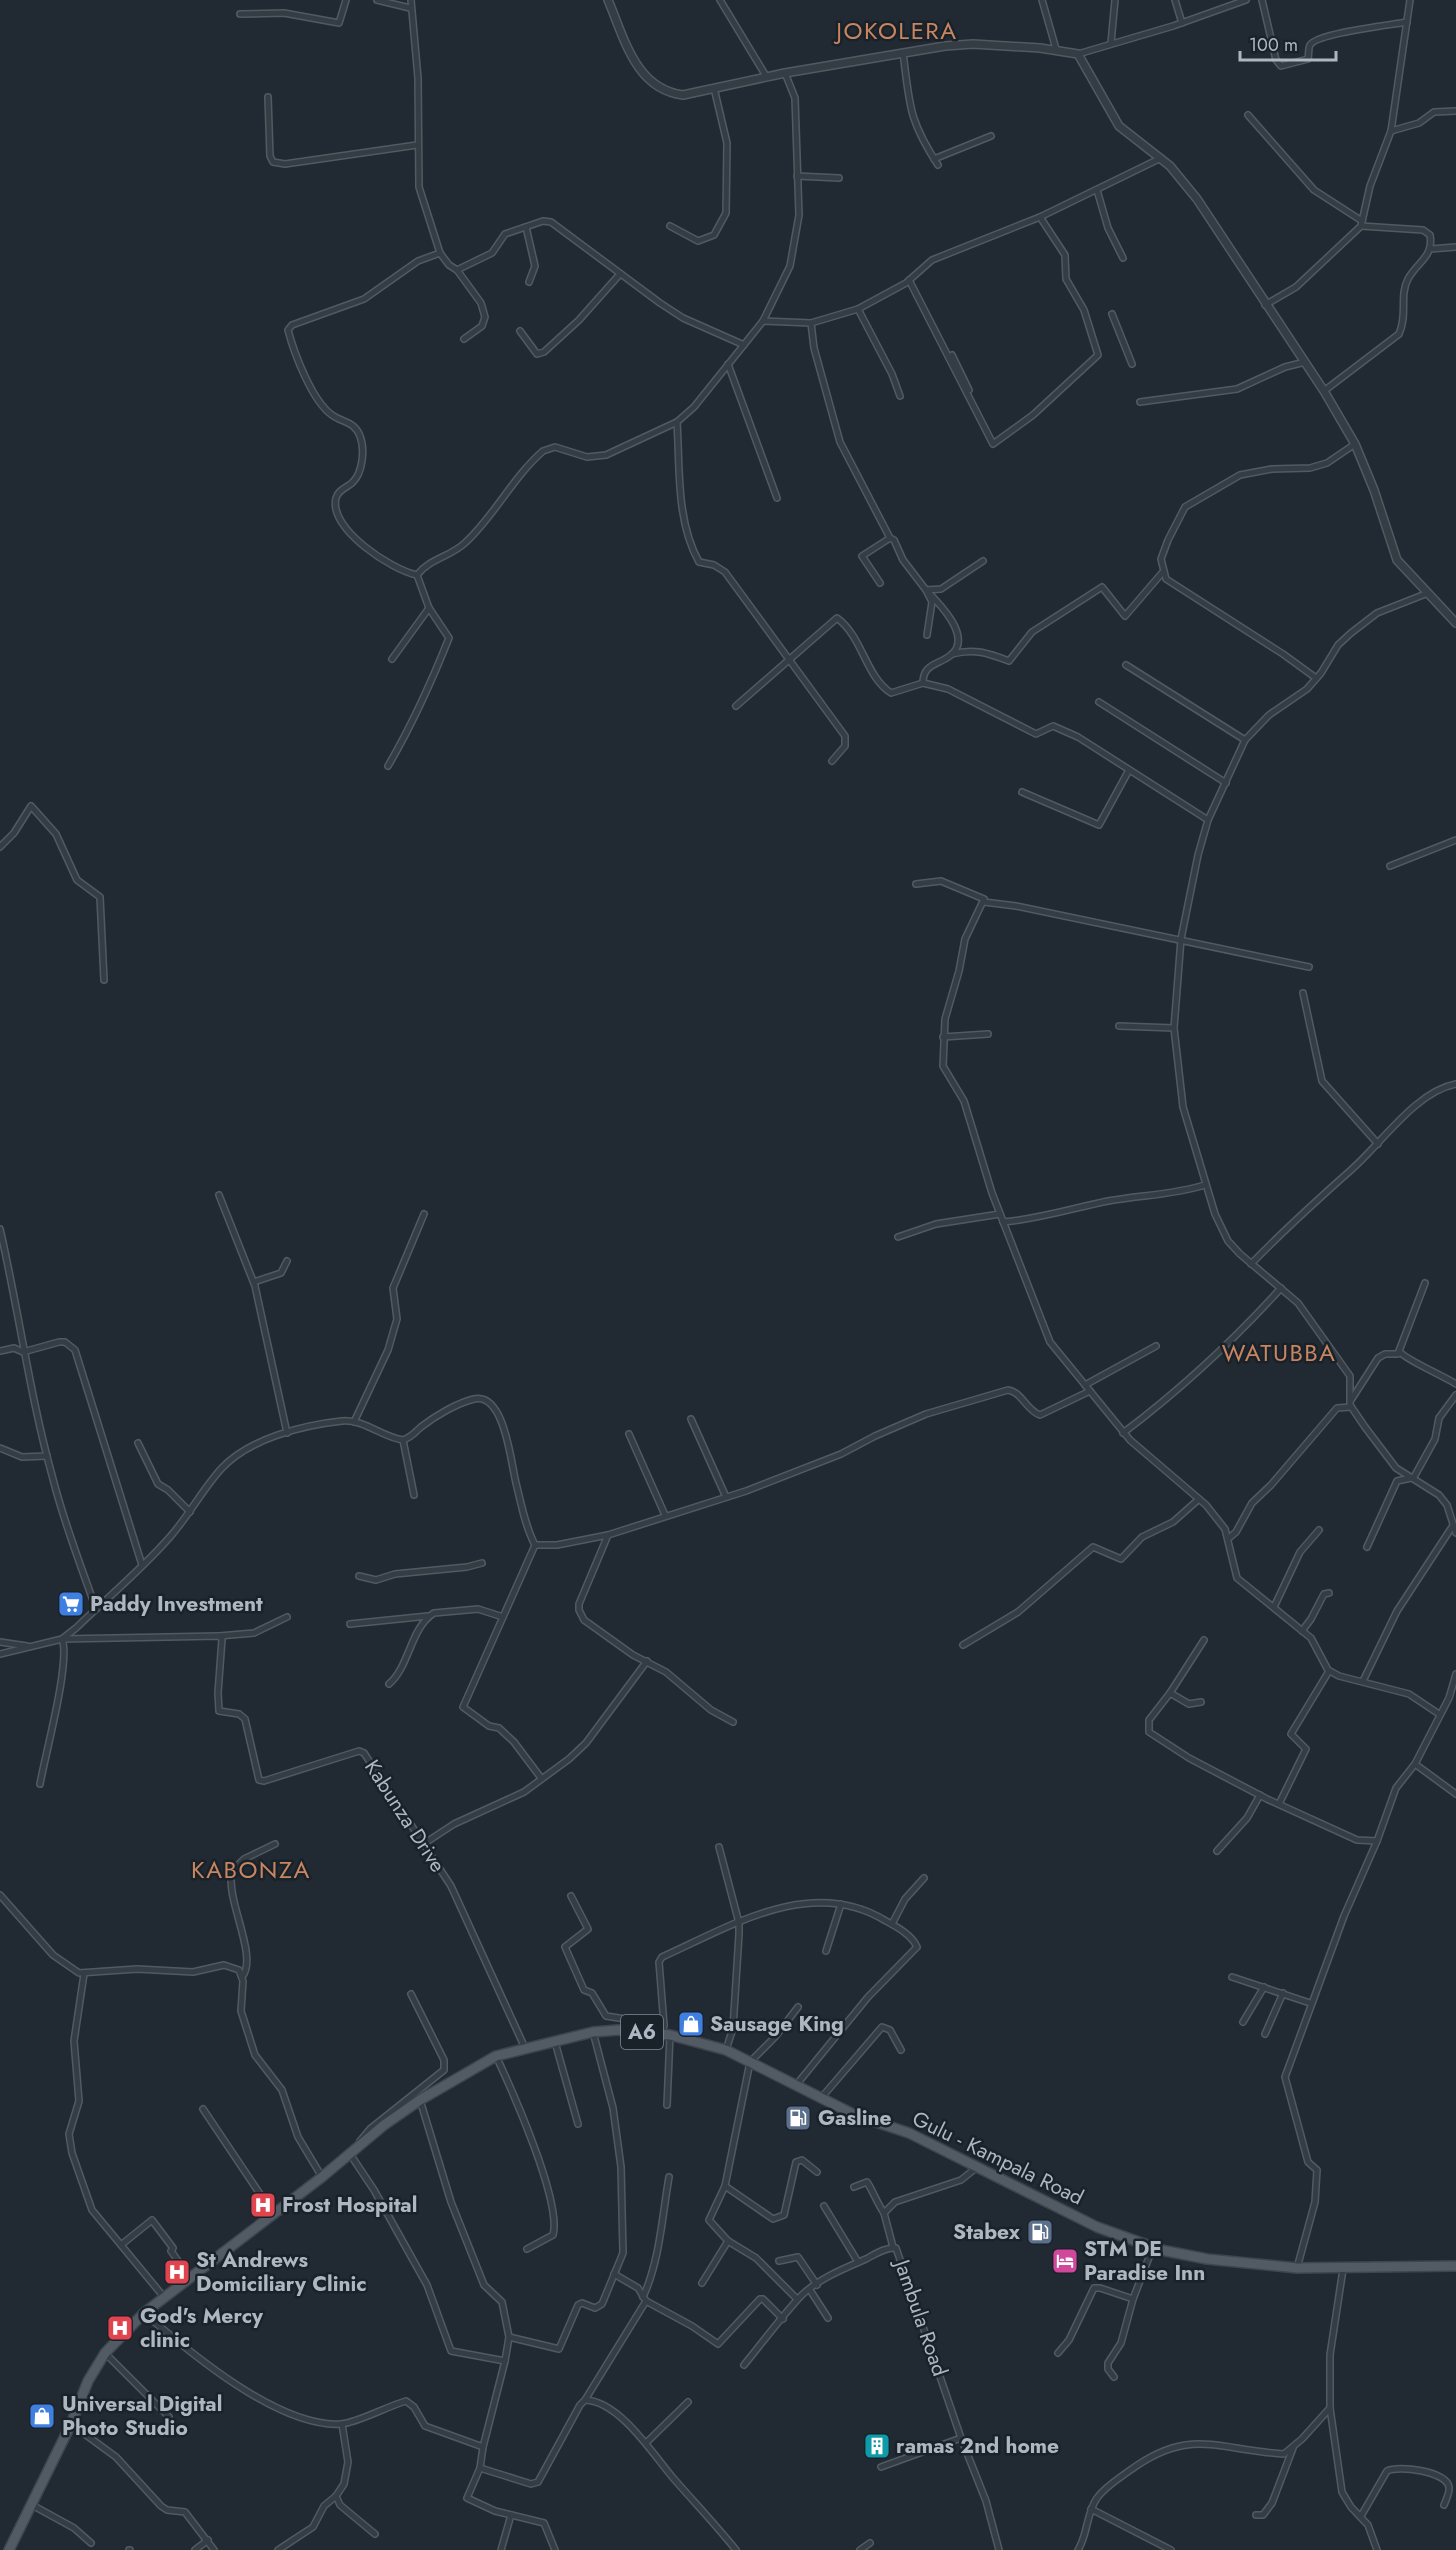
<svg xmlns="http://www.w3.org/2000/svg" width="1456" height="2550" viewBox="0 0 1456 2550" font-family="Jost,sans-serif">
	<rect width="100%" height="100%" fill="#212a33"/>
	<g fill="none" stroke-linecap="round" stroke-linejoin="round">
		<defs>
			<g id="minor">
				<polyline points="377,0 410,8"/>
				<polyline points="411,0 418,78 419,187 440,253 449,265 457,270 492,253 505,234 543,221 551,222 660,303 683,318 744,345"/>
				<polyline points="720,0 766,76"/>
				<polyline points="1042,0 1056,49"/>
				<polyline points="1175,0 1182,23"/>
				<path d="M1262 0 1276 60 1281 66 1308 59C1309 55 1308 49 1310 45 1317 33 1391 25 1407 22"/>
				<polyline points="240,14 284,13 339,23 346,0"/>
				<polyline points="1111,43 1115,0"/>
				<path d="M903 53C910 105 908 119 938 165"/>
				<polyline points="1078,54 1173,26 1246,0"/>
				<polyline points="268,97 270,156 273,162 285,164 417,145"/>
				<polyline points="1248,115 1314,190 1362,221"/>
				<polyline points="1391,131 1419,123 1434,112 1456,111"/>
				<polyline points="934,159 991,136"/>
				<polyline points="797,176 839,178"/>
				<polyline points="1097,190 1108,228 1123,258"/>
				<polyline points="670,226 698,241 714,235 726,213 727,143 714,88"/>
				<polyline points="526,227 535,266 529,282"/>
				<polyline points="1430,249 1456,247"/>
				<polyline points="457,270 481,303 485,317 482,326 464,339"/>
				<polyline points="909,280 993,444 1033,415 1098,355 1084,310 1066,279 1065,255 1040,217"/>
				<polyline points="1265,305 1296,287 1361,226 1370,186 1391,131 1410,0"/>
				<polyline points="858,309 892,374 900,396"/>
				<polyline points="1112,314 1132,364"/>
				<polyline points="763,321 790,266 799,215 795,98 785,73"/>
				<polyline points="811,323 814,348 840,442 890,538 862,556 880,583"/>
				<polyline points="520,331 537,354 544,352 579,320 620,274"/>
				<polyline points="952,355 969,390"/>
				<polyline points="728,364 777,498"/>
				<path d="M1324 391 1399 334C1408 314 1399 296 1408 279 1417 262 1434 257 1430 235L1423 230 1361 226"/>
				<polyline points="1140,402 1237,389 1285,367 1305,362"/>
				<path d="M677 422C680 468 676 521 699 562L714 565 725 572 845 736V746L832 761"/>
				<polyline points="890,538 894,540 903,560 926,590 941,589 983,561"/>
				<path d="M417 575C392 570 328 529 336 498 338 490 346 488 352 483 363 473 365 449 360 436 354 421 343 423 332 415 312 401 294 353 288 330L292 325 364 299 418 261 440 253"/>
				<polyline points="1428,593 1377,613 1351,633 1338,645 1321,673 1307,689 1269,715 1245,740 1208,820 1198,855 1181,939 1174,1028 1183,1107 1215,1214 1228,1241 1240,1254 1298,1303 1350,1376 1350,1405 1365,1427 1396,1468 1439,1495 1447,1505 1456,1533"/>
				<path d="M952 654C974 648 988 653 1009 661L1032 632 1102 587 1125 616 1162 573"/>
				<polyline points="392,659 429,608"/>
				<polyline points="1126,665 1245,740"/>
				<polyline points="1316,678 1283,654 1166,579 1161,559 1168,540 1185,507 1240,475 1272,469 1310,468 1327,463 1355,444"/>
				<path d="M923 683C923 663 939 665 951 655 973 637 939 603 926 590L932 602 927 635"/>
				<polyline points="1099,702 1226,783"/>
				<path d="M736 706 837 618C863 637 865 676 891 693L923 683 948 689 1036 734 1053 726 1078 737 1208 820"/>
				<path d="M388 766C412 725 431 683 449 638L429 608 417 575C430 558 451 557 466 542 495 515 513 477 543 451L555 447 587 457 606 455 677 422 694 407 763 321 811 323 858 309 906 283 932 260 1040 217 1161 158"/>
				<polyline points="1022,792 1099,825 1129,770"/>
				<polyline points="0,847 14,833 31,806 56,834 77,880 100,897 104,980"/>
				<polyline points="1390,866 1456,840"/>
				<polyline points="916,884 941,881 984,899 965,939 959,971 945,1019 943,1066 964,1101 992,1193 1050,1342 1090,1391"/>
				<polyline points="984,902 1016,906 1309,967"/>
				<polyline points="1303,993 1322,1081 1378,1144"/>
				<polyline points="1119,1026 1174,1028"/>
				<polyline points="943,1037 988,1034"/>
				<polyline points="219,1195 255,1286 287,1433"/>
				<path d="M1003 1222C1039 1219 1073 1208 1108 1201 1141 1195 1173 1195 1205 1185"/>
				<path d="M0 1229C19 1312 30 1397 53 1479 64 1523 81 1566 96 1609"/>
				<polyline points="898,1237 936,1224 1000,1214"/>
				<path d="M1251 1264C1284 1230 1316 1201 1351 1170 1382 1143 1415 1092 1456 1084"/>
				<polyline points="254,1282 281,1273 287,1261"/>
				<path d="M1425 1283 1399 1351C1404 1359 1444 1376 1456 1384"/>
				<polyline points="0,1351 14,1348 23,1352 59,1342 65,1342 75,1350 142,1565"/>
				<polyline points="1085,1385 1156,1346"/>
				<polyline points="1351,1400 1378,1358 1385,1354 1398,1354 1399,1351"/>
				<polyline points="691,1419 726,1497"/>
				<polyline points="354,1422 388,1350 397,1319 393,1288 424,1214"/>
				<path d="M1123 1433C1180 1390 1233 1341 1281 1288"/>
				<polyline points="629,1434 665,1515"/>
				<polyline points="403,1440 414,1495"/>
				<polyline points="138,1443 158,1484 168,1490 190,1512"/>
				<polyline points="0,1448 22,1457 47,1456"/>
				<polyline points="1414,1477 1435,1439 1439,1418 1456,1395"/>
				<polyline points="608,1535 579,1604 579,1610 584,1620 633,1655 666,1672 711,1710 733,1722"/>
				<polyline points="1229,1538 1236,1532 1252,1503 1271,1485 1337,1408 1351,1407"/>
				<path d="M535 1545H557L608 1535 746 1491 841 1454 875 1436 926 1414 1008 1390C1022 1392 1026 1410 1040 1415L1090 1391 1130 1440 1206 1505 1225 1529 1237 1578 1311 1638 1328 1670 1339 1676 1409 1694 1439 1714"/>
				<polyline points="535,1545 463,1707 489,1726 499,1728 514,1742 541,1778"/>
				<polyline points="1367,1547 1397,1481 1411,1478"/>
				<polyline points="359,1576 376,1580 395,1574 467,1567 482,1563"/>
				<polyline points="1274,1607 1300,1552 1319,1530"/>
				<polyline points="350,1624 428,1616"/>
				<polyline points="1302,1631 1311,1619 1324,1594 1329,1593"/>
				<polyline points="219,1636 254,1633 287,1617"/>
				<polyline points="0,1642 27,1646"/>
				<polyline points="963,1645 1018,1612 1093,1547 1121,1559 1142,1537 1173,1522 1199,1499"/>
				<path d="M0 1654 62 1639 76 1628C107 1598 141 1570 169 1538 188 1517 202 1490 221 1469 248 1439 303 1425 342 1421 364 1419 382 1437 403 1440 412 1437 414 1433 421 1427 435 1416 457 1403 474 1399 505 1392 511 1464 516 1483 521 1503 525 1526 535 1545"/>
				<polyline points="1363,1681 1397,1611 1452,1527"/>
				<path d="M389 1684C410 1666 410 1628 434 1613L478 1609 503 1617"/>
				<polyline points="1170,1693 1204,1640"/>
				<polyline points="1201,1702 1189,1704 1170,1693 1149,1720 1149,1732 1189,1758 1267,1799 1357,1840 1377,1841 1396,1788 1415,1764 1449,1698 1456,1674"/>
				<polyline points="1415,1764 1456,1794"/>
				<path d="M40 1784C45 1755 71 1661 62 1639L219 1636 222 1639 218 1693 219 1711 239 1714 245 1719 259 1780 264 1781 359 1751 364 1753 451 1886 525 2048"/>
				<polyline points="1279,1804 1306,1749 1291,1734 1329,1671"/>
				<polyline points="425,1843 454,1824 524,1792 569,1759 586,1743 647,1661"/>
				<polyline points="719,1847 739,1923 739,1934 733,2028 726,2050"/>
				<polyline points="1217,1851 1247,1818 1260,1795"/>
				<polyline points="0,1895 53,1955 79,1973 137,1969 193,1972 224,1965 239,1970 243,1981 241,2011 255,2055 282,2090 298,2137 322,2177"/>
				<polyline points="571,1896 588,1929 565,1947 584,1990 592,1993 606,2016 664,2025"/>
				<polyline points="892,1924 905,1899 924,1878"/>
				<polyline points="826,1951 841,1904"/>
				<polyline points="84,1974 74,2041 79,2101 69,2134 72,2153 92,2210 121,2245 152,2220 173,2248 171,2251 189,2276"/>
				<path d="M242 1977C259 1956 225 1900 232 1871L244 1859 275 1844"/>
				<polyline points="1232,1977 1310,2003"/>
				<polyline points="1243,2022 1264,1987"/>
				<path d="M662 2034 664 2025 659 1962 662 1957C731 1926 812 1875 886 1921 897 1927 912 1935 917 1947L868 1997 797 2084"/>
				<polyline points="1265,2034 1283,1993"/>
				<polyline points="555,2042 578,2124"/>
				<path d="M496 2056C512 2090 562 2202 553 2235L527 2249"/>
				<polyline points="822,2097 882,2027 890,2030 901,2050"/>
				<polyline points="667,2105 670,2035"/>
				<polyline points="203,2109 270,2209 269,2216"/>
				<polyline points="360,2141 370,2129 444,2070 444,2060 411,1994"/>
				<polyline points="350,2154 374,2190 427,2285 451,2351 505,2361 509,2337 502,2302 484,2285 451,2202 420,2100"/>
				<polyline points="725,2186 773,2219 784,2215 796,2162 802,2160 817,2172"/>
				<path d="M854 2187 867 2182C873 2191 877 2203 884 2213"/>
				<polyline points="824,2206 858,2262"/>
				<polyline points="121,2245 163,2296"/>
				<polyline points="893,2247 884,2213 895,2202 961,2180 976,2168"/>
				<polyline points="779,2261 798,2257 817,2285"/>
				<polyline points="1297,2268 1315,2202 1317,2170 1308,2162 1285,2077 1344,1916 1377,1841"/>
				<polyline points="1343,2269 1330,2355 1330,2408 1342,2492 1351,2507 1368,2525 1377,2550"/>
				<polyline points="614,2274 638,2288 646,2301 692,2326 718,2344 760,2299 763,2299 783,2319"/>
				<polyline points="702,2283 728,2241"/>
				<polyline points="810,2290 828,2318"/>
				<path d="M643 2297C660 2260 662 2217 669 2177"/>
				<polyline points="797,2299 756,2258 728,2241 709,2220 725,2186 750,2062 775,2037 798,2007"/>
				<path d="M144 2313C189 2352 279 2428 341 2424 357 2423 388 2406 406 2401L414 2407 425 2426 483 2447 480 2468"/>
				<polyline points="509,2337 559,2349 578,2305 582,2303 595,2308 602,2304 623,2253 621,2167 613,2108 593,2032"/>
				<polyline points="105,2353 169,2417"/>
				<polyline points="1058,2353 1069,2340 1094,2288 1100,2288 1133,2299"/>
				<path d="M744 2365C762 2343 779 2320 798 2299 815 2280 843 2269 866 2259 875 2254 886 2247 896 2248L961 2438 881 2467"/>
				<polyline points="1114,2377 1108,2369 1108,2363 1121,2343 1133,2299 1153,2247"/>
				<polyline points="585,2400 646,2301"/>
				<polyline points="71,2424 116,2457 161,2506 167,2510 185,2512 214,2550"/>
				<polyline points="961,2438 986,2501 999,2550"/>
				<polyline points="646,2443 688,2402"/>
				<polyline points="483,2447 505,2361"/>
				<polyline points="336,2496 340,2505 375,2534"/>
				<polyline points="32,2505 74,2528 91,2543"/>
				<polyline points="1091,2509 1171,2550"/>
				<polyline points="1256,2515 1263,2515 1272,2503 1293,2448"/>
				<path d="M1361 2516 1387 2471C1398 2465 1446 2471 1449 2487 1450 2492 1446 2500 1444 2505"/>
				<polyline points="129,2550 130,2550"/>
				<polyline points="195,2550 208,2540"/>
				<polyline points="278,2550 313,2527 324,2506 336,2496 344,2484 348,2462 342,2424"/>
				<polyline points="501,2550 511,2515"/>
				<path d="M555 2550 544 2523 495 2511 467 2498 480 2468 531 2484 538 2482 580 2405 585 2400C620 2401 654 2456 674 2479 695 2503 716 2525 736 2550"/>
				<polyline points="860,2550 870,2543"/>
				<path d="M1078 2550C1088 2534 1086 2514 1097 2498 1105 2487 1118 2479 1129 2471 1190 2426 1216 2450 1284 2454L1302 2439 1330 2408"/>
			</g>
			<path id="tertiary" d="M608 0C624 37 635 89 683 95L785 73 945 46 973 44 1040 48 1078 54 1119 126 1170 166 1197 199 1324 391 1355 444 1374 490 1397 560 1456 623"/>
			<polyline id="primary" points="9,2550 71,2424 88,2381 105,2353 144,2313 322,2177 384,2125 420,2100 496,2056 593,2032 618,2030 670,2035 726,2050 855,2115 909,2133 1097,2227 1161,2250 1207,2259 1297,2268 1456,2266"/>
		</defs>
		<use href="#minor" stroke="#515a62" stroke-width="8"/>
		<use href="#tertiary" stroke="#515a62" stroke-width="10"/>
		<use href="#primary" stroke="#3d454e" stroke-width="12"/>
		<use href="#minor" stroke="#343c44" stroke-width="5"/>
		<use href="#tertiary" stroke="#343c44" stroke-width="7"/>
		<use href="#primary" stroke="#525b64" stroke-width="9"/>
	</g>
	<defs>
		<symbol id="supermarket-square" viewBox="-11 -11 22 22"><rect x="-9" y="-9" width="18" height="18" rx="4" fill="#3f7fe0" stroke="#192129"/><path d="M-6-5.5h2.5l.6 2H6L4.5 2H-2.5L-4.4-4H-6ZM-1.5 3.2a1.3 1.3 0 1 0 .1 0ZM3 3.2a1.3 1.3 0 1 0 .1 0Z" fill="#fff"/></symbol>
		<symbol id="shop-square" viewBox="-11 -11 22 22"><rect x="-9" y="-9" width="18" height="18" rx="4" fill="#3f7fe0" stroke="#192129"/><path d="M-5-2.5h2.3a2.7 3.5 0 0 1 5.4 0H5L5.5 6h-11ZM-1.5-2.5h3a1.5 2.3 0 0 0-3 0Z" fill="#fff"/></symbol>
		<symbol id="fuel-square" viewBox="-11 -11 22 22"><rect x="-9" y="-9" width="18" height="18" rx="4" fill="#5c6f8a" stroke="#192129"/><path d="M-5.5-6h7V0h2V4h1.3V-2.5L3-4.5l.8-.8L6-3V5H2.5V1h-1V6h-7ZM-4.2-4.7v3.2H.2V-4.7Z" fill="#fff"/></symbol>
		<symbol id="hospital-square" viewBox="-11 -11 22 22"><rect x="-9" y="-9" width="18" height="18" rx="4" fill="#e0444e" stroke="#192129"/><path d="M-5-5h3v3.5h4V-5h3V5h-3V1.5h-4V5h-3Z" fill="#fff"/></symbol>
		<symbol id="hotel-square" viewBox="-11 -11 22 22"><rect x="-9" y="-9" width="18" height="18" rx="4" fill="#d1479c" stroke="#192129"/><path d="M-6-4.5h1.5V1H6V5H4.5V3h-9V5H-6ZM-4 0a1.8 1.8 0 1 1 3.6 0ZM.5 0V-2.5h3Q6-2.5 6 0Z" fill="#fff"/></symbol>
		<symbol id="building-square" viewBox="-11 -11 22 22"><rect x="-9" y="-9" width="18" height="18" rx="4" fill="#0f9aa8" stroke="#192129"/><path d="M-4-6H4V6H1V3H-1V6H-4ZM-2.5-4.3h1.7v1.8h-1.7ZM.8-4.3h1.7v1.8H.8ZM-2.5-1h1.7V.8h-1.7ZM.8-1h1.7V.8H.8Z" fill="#fff"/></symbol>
	</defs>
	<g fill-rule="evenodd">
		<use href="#supermarket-square" x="56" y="1589" width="30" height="30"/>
		<use href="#shop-square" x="676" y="2009" width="30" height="30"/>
		<use href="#fuel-square" x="783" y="2103" width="30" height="30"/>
		<use href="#hospital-square" x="248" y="2190" width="30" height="30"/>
		<use href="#fuel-square" x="1025" y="2217" width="30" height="30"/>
		<use href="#hotel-square" x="1050" y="2246" width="30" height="30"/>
		<use href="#hospital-square" x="162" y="2257" width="30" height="30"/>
		<use href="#hospital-square" x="105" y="2313" width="30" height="30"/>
		<use href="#shop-square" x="27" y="2401" width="30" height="30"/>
		<use href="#building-square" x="862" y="2431" width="30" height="30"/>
	</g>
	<g text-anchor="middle" stroke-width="5" stroke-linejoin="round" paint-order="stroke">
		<rect fill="#192129" stroke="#818a93" stroke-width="1.5" x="621" y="2015" width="42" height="34" rx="4.5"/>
		<g font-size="20" font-weight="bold" fill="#aeb7c1">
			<text x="642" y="2039">A6</text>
		</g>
		<g font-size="21" font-weight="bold" fill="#aeb7c1" stroke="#192129" text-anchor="start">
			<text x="90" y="1611">Paddy Investment</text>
			<text x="710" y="2031">Sausage King</text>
			<text x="818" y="2125">Gasline</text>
			<text x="282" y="2212">Frost Hospital</text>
			<text x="1020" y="2239" text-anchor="end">Stabex</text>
			<text x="1084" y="2256">STM DE<tspan x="1084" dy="24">Paradise Inn</tspan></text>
			<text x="196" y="2267">St Andrews<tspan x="196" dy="24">Domiciliary Clinic</tspan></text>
			<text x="140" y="2323">God's Mercy<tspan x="140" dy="24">clinic</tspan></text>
			<text x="62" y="2411">Universal Digital<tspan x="62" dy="24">Photo Studio</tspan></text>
			<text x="896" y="2453">ramas 2nd home</text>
		</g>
		<g font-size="21" fill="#aeb7c1" stroke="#192129">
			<text transform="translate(405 1816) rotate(57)" y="7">Kabunza Drive</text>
			<text transform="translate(998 2158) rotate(26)" y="7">Gulu - Kampala Road</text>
			<text transform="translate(921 2318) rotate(71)" y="7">Jambula Road</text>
		</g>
		<g font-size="24" letter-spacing="1.5" fill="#c88562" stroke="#192129">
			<text x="897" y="39">JOKOLERA</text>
			<text x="1279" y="1361">WATUBBA</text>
			<text x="251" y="1878">KABONZA</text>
		</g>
	</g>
	<path d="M1240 51v9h96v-9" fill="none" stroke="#aeb7c1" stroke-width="3"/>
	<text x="1249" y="51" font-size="18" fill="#aeb7c1" stroke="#192129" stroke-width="4.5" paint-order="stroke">100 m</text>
</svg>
